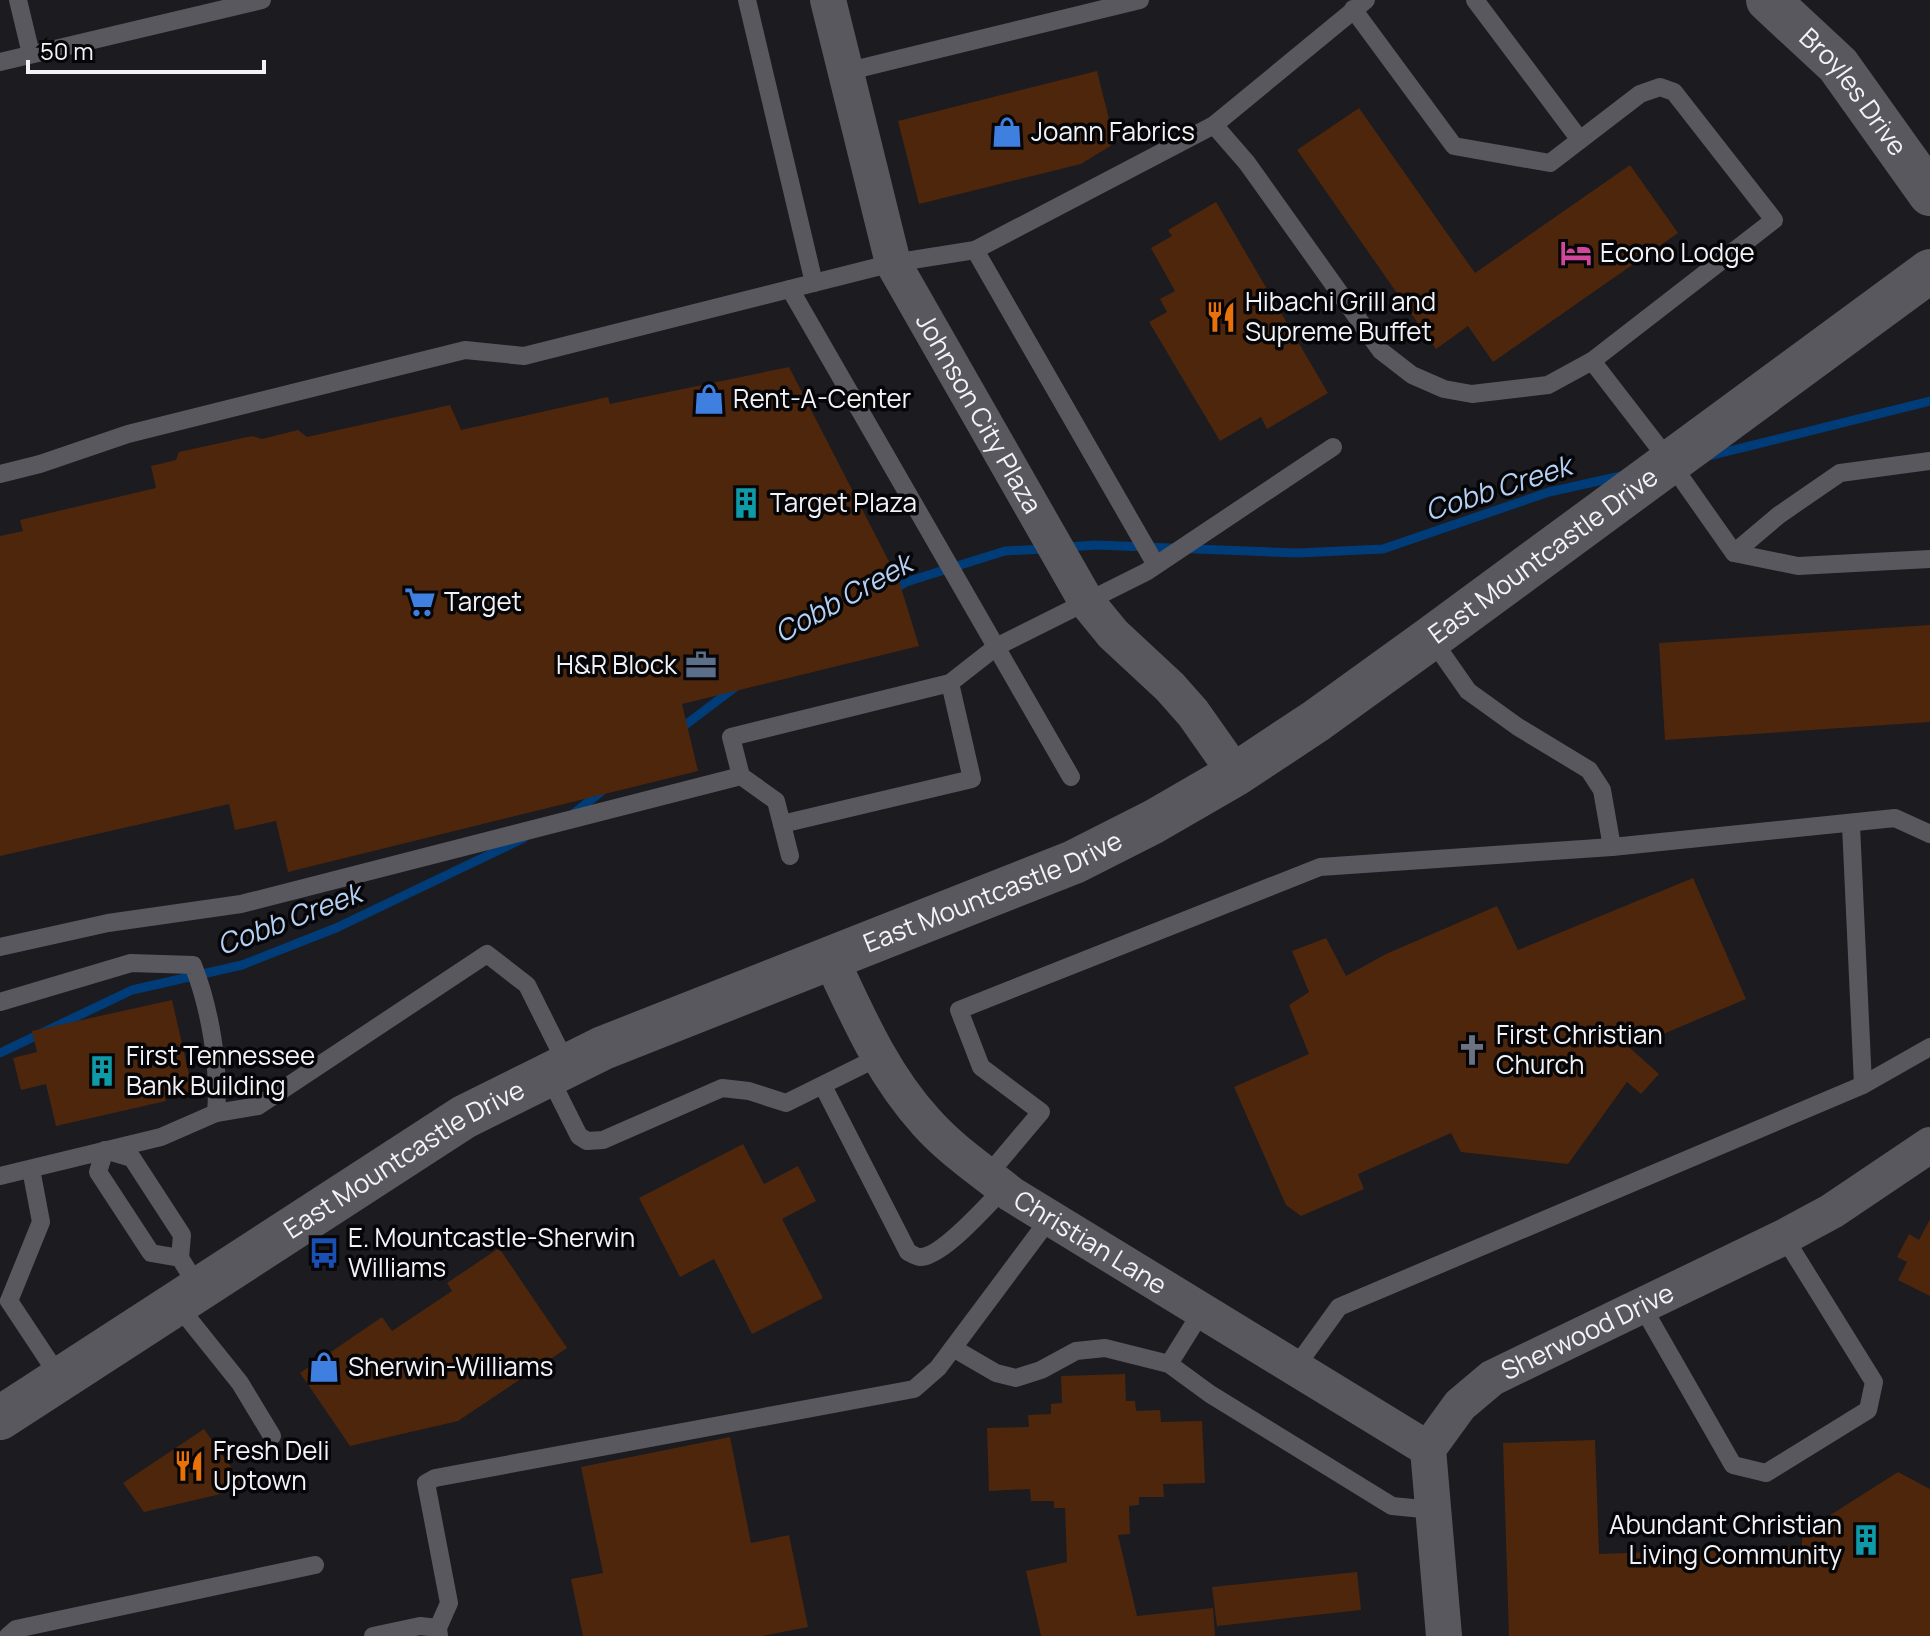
<svg xmlns="http://www.w3.org/2000/svg" width="1930" height="1636" viewBox="0 0 1930 1636" font-family="Manrope,sans-serif">
	<rect width="100%" height="100%" fill="#1b1b20"/>
	<g fill="none" stroke-linecap="round" stroke-linejoin="round">
		<g stroke="#003c78" stroke-width="9">
			<polyline points="1709,456 1930,401"/>
			<polyline points="1067,547 1096,545 1298,553 1383,549 1549,492 1621,476"/>
			<polyline points="890,592 906,582 1005,551 1044,549"/>
			<polyline points="680,729 738,685"/>
			<polyline points="573,814 602,791"/>
			<polyline points="0,1053 132,990 242,965 336,928 524,838"/>
		</g>
	</g>
	<g fill="#4e260c">
		<polygon points="1097,71 1115,143 1081,164 919,204 898,121"/>
		<polygon points="1359,108 1475,273 1630,165 1678,233 1493,362 1468,326 1436,349 1297,150"/>
		<polygon points="1216,202 1328,393 1267,429 1261,417 1220,441 1149,322 1167,312 1160,299 1175,291 1151,248 1172,236 1168,230"/>
		<polygon points="789,367 899,581 919,646 682,704 698,771 288,872 276,821 235,830 229,804 0,856 0,536 23,531 20,520 156,488 151,466 176,460 179,452 252,436 262,439 298,430 307,437 450,405 461,430 608,397 610,404"/>
		<polygon points="1930,625 1930,722 1665,740 1659,643"/>
		<polygon points="1693,878 1746,999 1630,1048 1659,1074 1641,1094 1627,1082 1568,1164 1461,1152 1451,1133 1358,1174 1364,1189 1301,1216 1286,1205 1234,1087 1309,1054 1289,1005 1309,992 1292,951 1326,938 1346,976 1386,954 1497,906 1518,950"/>
		<polygon points="172,1000 193,1092 165,1098 166,1101 56,1126 46,1084 21,1090 13,1058 37,1052 32,1031"/>
		<polygon points="743,1144 764,1184 798,1166 816,1201 782,1219 823,1298 752,1334 714,1259 680,1277 639,1198"/>
		<polygon points="1930,1219 1930,1296 1898,1280 1907,1262 1897,1257 1909,1234 1919,1240"/>
		<polygon points="499,1248 567,1348 458,1421 350,1446 300,1373 382,1317 392,1331 452,1291 447,1283"/>
		<polygon points="1125,1374 1126,1401 1135,1401 1136,1411 1160,1410 1161,1422 1202,1421 1205,1483 1163,1484 1164,1497 1139,1497 1139,1505 1129,1506 1130,1534 1118,1535 1137,1616 1213,1608 1215,1636 1041,1636 1026,1571 1067,1562 1065,1508 1054,1508 1054,1501 1031,1501 1030,1489 989,1491 987,1428 1029,1427 1028,1415 1051,1414 1051,1404 1062,1403 1061,1376"/>
		<polygon points="204,1429 246,1488 144,1512 123,1483"/>
		<polygon points="730,1437 751,1543 789,1535 808,1627 762,1636 583,1636 571,1579 603,1573 581,1467"/>
		<polygon points="1595,1440 1599,1554 1802,1547 1802,1533 1898,1472 1930,1489 1930,1636 1509,1636 1503,1443"/>
		<polygon points="1357,1572 1361,1610 1217,1626 1212,1587"/>
	</g>
	<g fill="none" stroke-linecap="round" stroke-linejoin="round">
		<g stroke="#58585e" stroke-width="18">
			<polyline points="18,0 31,54"/>
			<polyline points="747,0 814,283"/>
			<polyline points="1475,0 1580,140"/>
			<polyline points="0,62 262,0"/>
			<polyline points="845,72 1140,0"/>
			<polyline points="1214,125 1247,163 1381,351 1412,375 1444,389 1472,394 1548,385 1592,361 1774,220 1674,92 1660,87 1640,94 1550,163 1454,146 1353,9"/>
			<polyline points="975,250 1156,565"/>
			<polyline points="790,289 1071,777"/>
			<polyline points="1592,361 1670,462 1734,553 1798,566 1930,559"/>
			<polyline points="0,474 40,464 128,434 465,350 524,356 893,263 975,250 1214,125 1366,0"/>
			<polyline points="1734,553 1779,515 1840,473 1930,461"/>
			<polyline points="1431,638 1468,691 1518,727 1589,770 1602,790 1612,847"/>
			<polyline points="782,824 972,779 950,683"/>
			<polyline points="1851,825 1863,1085"/>
			<polyline points="790,856 776,801 741,776 731,737 950,683 996,647 1146,572 1333,447"/>
			<polyline points="0,947 108,923 241,904 741,776"/>
			<path d="M0 1002 131 963 193 965C210 1008 220 1067 216 1113L161 1137 0 1176"/>
			<polyline points="548,1074 579,1136 587,1141 603,1140 722,1088 749,1091 786,1103 879,1057"/>
			<path d="M823 1086 908 1252C910 1253 917 1257 919 1257 941 1259 988 1204 1004 1188"/>
			<polyline points="216,1113 258,1106 487,954 527,985 567,1065"/>
			<polyline points="987,1176 1041,1112 981,1067 959,1010 1320,867 1612,847 1895,818 1930,834"/>
			<polyline points="180,1258 151,1253 98,1172 105,1150 132,1158 182,1235 180,1258 198,1287"/>
			<polyline points="9,1301 41,1222 31,1169"/>
			<polyline points="9,1301 60,1378"/>
			<polyline points="175,1302 240,1383 272,1436"/>
			<polyline points="1642,1306 1733,1465 1766,1473 1868,1410 1874,1382 1784,1237"/>
			<polyline points="953,1348 996,1373 1016,1378 1041,1370 1076,1351 1105,1348 1169,1364 1210,1394 1392,1506 1433,1510"/>
			<polyline points="1169,1364 1202,1311"/>
			<polyline points="1295,1368 1339,1307 1863,1085 1930,1047"/>
			<polyline points="8,1636 16,1629 315,1565"/>
			<polyline points="373,1636 420,1626 438,1628"/>
			<polyline points="439,1636 438,1628 449,1603 426,1483 435,1478 914,1389 938,1368 1050,1218"/>
		</g>
		<g stroke="#58585e" stroke-width="36">
			<path id="s1" d="M828 0 893 263 1086 601 1113 634 1170 687 1193 713 1236 774"/>
			<path id="s2" d="M831 959C858 1017 883 1075 927 1123 951 1150 983 1171 1011 1194L1428 1449"/>
			<path id="s3" d="M1444 1636 1428 1449 1460 1405 1492 1378 1784 1237 1832 1211 1930 1145"/>
		</g>
		<g stroke="#58585e" stroke-width="44">
			<path id="s4" d="M1768 0 1838 65 1930 194"/>
			<path id="s5" d="M0 1418 464 1117 603 1048 1074 862 1153 822 1236 774 1316 721 1431 638 1930 271"/>
		</g>
	</g>
	<defs>
		<symbol id="shop-bare" viewBox="-9 -9 18 18"><path d="M-5-2.5h2.3a2.7 3.5 0 0 1 5.4 0H5L5.5 6h-11ZM-1.5-2.5h3a1.5 2.3 0 0 0-3 0Z" fill="#3f7fe0" stroke="#060608" stroke-width="2.5" paint-order="stroke"/></symbol>
		<symbol id="hotel-bare" viewBox="-9 -9 18 18"><path d="M-6-4.5h1.5V1H6V5H4.5V3h-9V5H-6ZM-4 0a1.8 1.8 0 1 1 3.6 0ZM.5 0V-2.5h3Q6-2.5 6 0Z" fill="#d1479c" stroke="#060608" stroke-width="2.5" paint-order="stroke"/></symbol>
		<symbol id="restaurant-bare" viewBox="-9 -9 18 18"><path d="M-5-6h1v4h1v-4h1v4h1v-4h1v5L-1.5 .5V6h-2V.5L-5-1ZM5-6V6H3V1.5H1.5Q1.5-4 5-6Z" fill="#e8710a" stroke="#060608" stroke-width="2.5" paint-order="stroke"/></symbol>
		<symbol id="building-bare" viewBox="-9 -9 18 18"><path d="M-4-6H4V6H1V3H-1V6H-4ZM-2.5-4.3h1.7v1.8h-1.7ZM.8-4.3h1.7v1.8H.8ZM-2.5-1h1.7V.8h-1.7ZM.8-1h1.7V.8H.8Z" fill="#0f9aa8" stroke="#060608" stroke-width="2.5" paint-order="stroke"/></symbol>
		<symbol id="supermarket-bare" viewBox="-9 -9 18 18"><path d="M-6-5.5h2.5l.6 2H6L4.5 2H-2.5L-4.4-4H-6ZM-1.5 3.2a1.3 1.3 0 1 0 .1 0ZM3 3.2a1.3 1.3 0 1 0 .1 0Z" fill="#3f7fe0" stroke="#060608" stroke-width="2.5" paint-order="stroke"/></symbol>
		<symbol id="office-bare" viewBox="-9 -9 18 18"><path d="M-6-3h4V-5.5h4V-3h4V5H-6ZM-1-4.5V-3h2v-1.5ZM-6 0V1H6V0Z" fill="#5c6f8a" stroke="#060608" stroke-width="2.5" paint-order="stroke"/></symbol>
		<symbol id="church-bare" viewBox="-9 -9 18 18"><path d="M-1.2-6h2.4v3.5h3.3v2.4h-3.3V6h-2.4V-.1h-3.3v-2.4h3.3Z" fill="#6b7280" stroke="#060608" stroke-width="2.5" paint-order="stroke"/></symbol>
		<symbol id="bus-bare" viewBox="-9 -9 18 18"><path d="M-5-6H5V4H4V6H2V4H-2V6H-4V4H-5ZM-3.5-4V0h7V-4ZM-3.5 1.2v1.5H-2V1.2ZM2 1.2v1.5H3.5V1.2Z" fill="#1a4fb4" stroke="#060608" stroke-width="2.5" paint-order="stroke"/></symbol>
	</defs>
	<g fill-rule="evenodd">
		<use href="#shop-bare" x="985" y="110" width="44" height="44"/>
		<use href="#hotel-bare" x="1554" y="231" width="44" height="44"/>
		<use href="#restaurant-bare" x="1199" y="295" width="44" height="44"/>
		<use href="#shop-bare" x="687" y="377" width="44" height="44"/>
		<use href="#building-bare" x="724" y="481" width="44" height="44"/>
		<use href="#supermarket-bare" x="398" y="580" width="44" height="44"/>
		<use href="#office-bare" x="679" y="643" width="44" height="44"/>
		<use href="#church-bare" x="1450" y="1028" width="44" height="44"/>
		<use href="#building-bare" x="80" y="1049" width="44" height="44"/>
		<use href="#bus-bare" x="302" y="1231" width="44" height="44"/>
		<use href="#shop-bare" x="302" y="1345" width="44" height="44"/>
		<use href="#restaurant-bare" x="167" y="1444" width="44" height="44"/>
		<use href="#building-bare" x="1844" y="1518" width="44" height="44"/>
	</g>
	<g text-anchor="middle" stroke-width="7" stroke-linejoin="round" paint-order="stroke">
		<g font-size="26" fill="#f3f3f7" stroke="#060608">
			<text dy="9" stroke="none"><textPath href="#s4" startOffset="126">Broyles Drive</textPath></text>
			<text dy="9" stroke="none"><textPath href="#s1" startOffset="444">Johnson City Plaza</textPath></text>
			<text dy="9" stroke="none"><textPath href="#s5" startOffset="1776">East Mountcastle Drive</textPath></text>
			<text dy="9" stroke="none"><textPath href="#s5" startOffset="1128">East Mountcastle Drive</textPath></text>
			<text dy="9" stroke="none"><textPath href="#s5" startOffset="480">East Mountcastle Drive</textPath></text>
			<text dy="9" stroke="none"><textPath href="#s2" startOffset="394">Christian Lane</textPath></text>
			<text dy="9" stroke="none"><textPath href="#s3" startOffset="390">Sherwood Drive</textPath></text>
		</g>
		<g font-size="26" fill="#f3f3f7" stroke="#060608" text-anchor="start">
			<text x="1031" y="141">Joann Fabrics</text>
			<text x="1600" y="262">Econo Lodge</text>
			<text x="1245" y="311">Hibachi Grill and<tspan x="1245" dy="30">Supreme Buffet</tspan></text>
			<text x="733" y="408">Rent-A-Center</text>
			<text x="770" y="512">Target Plaza</text>
			<text x="444" y="611">Target</text>
			<text x="677" y="674" text-anchor="end">H&amp;R Block</text>
			<text x="1496" y="1044">First Christian<tspan x="1496" dy="30">Church</tspan></text>
			<text x="126" y="1065">First Tennessee<tspan x="126" dy="30">Bank Building</tspan></text>
			<text x="348" y="1247">E. Mountcastle-Sherwin<tspan x="348" dy="30">Williams</tspan></text>
			<text x="348" y="1376">Sherwin-Williams</text>
			<text x="213" y="1460">Fresh Deli<tspan x="213" dy="30">Uptown</tspan></text>
			<text x="1842" y="1534" text-anchor="end">Abundant Christian<tspan x="1842" dy="30">Living Community</tspan></text>
		</g>
		<g font-size="28" font-style="italic" fill="#b4d1f5" stroke="#060608">
			<text transform="translate(1498 488) rotate(-18)" y="10">Cobb Creek</text>
			<text transform="translate(843 598) rotate(-29)" y="10">Cobb Creek</text>
			<text transform="translate(289 919) rotate(-21)" y="10">Cobb Creek</text>
		</g>
	</g>
	<path d="M28 60v12h236v-12" fill="none" stroke="#f3f3f7" stroke-width="4"/>
	<text x="40" y="60" font-size="24" fill="#f3f3f7" stroke="#060608" stroke-width="6" paint-order="stroke">50 m</text>
</svg>
